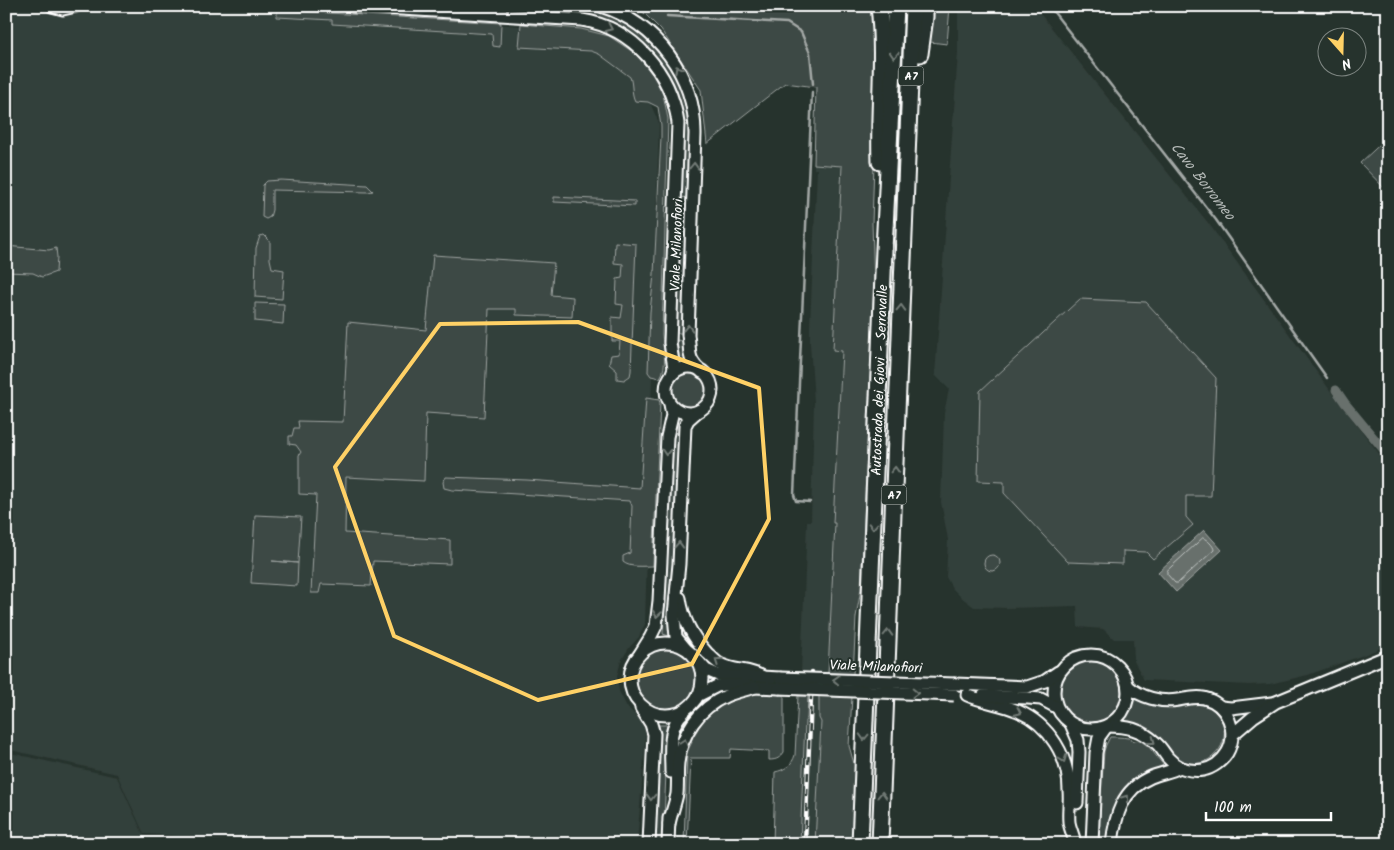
<svg xmlns="http://www.w3.org/2000/svg" width="1394" height="850" viewBox="0 0 1394 850" font-family="Kalam,sans-serif">
	<rect width="100%" height="100%" fill="#26332d"/>
	<filter id="ink" filterUnits="userSpaceOnUse"><feTurbulence type="fractalNoise" baseFrequency=".02" numOctaves="2"/><feDisplacementMap in="SourceGraphic" scale="10" xChannelSelector="R" yChannelSelector="G"/><feConvolveMatrix kernelMatrix="1 2 1 2 8 2 1 2 1" color-interpolation-filters="sRGB"/></filter>
	<g filter="url(#ink)">
		<g fill="#333f3a">
			<polygon points="84,6 422,6 422,19 522,26 633,65 659,123 645,624 639,637 629,648 621,661 617,676 619,691 627,707 641,720 646,732 637,844 307,844 144,834 117,774 6,749 6,8 72,10"/>
			<polygon points="958,6 1034,6 1209,224 1332,393 1388,465 1388,645 1369,653 1308,675 1270,684 1249,685 1144,680 1134,661 1133,639 1114,639 1103,629 1078,627 1077,606 1007,608 974,607 961,597 952,588 946,577 948,540 941,502 944,413 949,389 935,375 958,52"/>
			<polygon points="814,164 842,166 833,349 842,350 833,522 835,523 828,673 821,673 819,696 819,718 821,722 815,844 800,844 805,721 807,718 809,672 801,672 807,521 811,521 814,402 810,344 810,325 817,169 814,169"/>
			<polygon points="6,752 117,777 144,836 280,844 6,844"/>
		</g>
		<g fill="#3e4944" stroke="#9ea4a2">
			<path d="M453 6H576L596 8 620 19 637 30 663 53 685 93 690 121V194L686 197 682 198 680 196C683 159 691 108 669 75 665 69 660 63 655 57 639 37 622 27 598 20Z"/>
			<polygon points="636,6 874,6 878,46 872,223 874,285 861,589 856,617 853,674 828,673 835,523 833,523 842,351 833,350 842,166 814,164 816,87 785,83 707,144 701,90 661,30 645,14"/>
			<polygon points="935,6 950,6 947,44 930,42"/>
			<polygon points="277,10 501,23 500,47 493,46 492,34 332,24 332,20 277,17"/>
			<path d="M521 24 581 29 609 36 636 54 653 75 663 94 668 119 662 334C663 349 668 365 660 378L651 376 648 372 650 312 654 274 661 137V126L658 107 648 102 635 101C631 93 633 85 630 77L599 54 591 51 519 47Z"/>
			<polygon points="1388,137 1388,192 1360,163"/>
			<polygon points="281,180 367,185 373,191 368,192 272,190 272,210 270,217 266,219 262,217 263,185 267,181"/>
			<polygon points="554,197 635,201 635,206 554,202"/>
			<polygon points="687,208 683,333 676,333 680,214 683,209"/>
			<polygon points="264,235 270,241 270,259 272,268 284,270 282,299 255,297 256,248 260,236"/>
			<polygon points="615,242 636,244 631,371 630,376 624,380 617,379 617,371 609,364 611,355 619,354 620,341 612,341 612,317 621,318 623,305 616,304 617,279 622,278 623,264 614,263"/>
			<polygon points="6,246 49,250 56,248 57,257 56,272 42,277 33,273 6,272"/>
			<polygon points="433,255 554,263 551,295 573,297 572,317 516,315 516,309 489,309 484,417 426,413 424,481 346,477 345,533 450,540 450,564 373,561 371,586 321,584 319,593 311,593 316,495 299,494 299,455 301,452 296,445 289,444 289,436 292,436 294,428 299,428 298,421 343,422 348,322 426,330"/>
			<polygon points="1080,299 1146,302 1216,378 1211,496 1186,496 1186,517 1193,525 1153,559 1146,552 1123,551 1123,564 1068,562 1004,493 1004,482 978,481 980,391"/>
			<polygon points="255,303 284,304 283,324 255,321"/>
			<polygon points="676,340 686,341 691,363 678,364 679,354"/>
			<circle cx="688" cy="390" r="18"/>
			<path d="M646 398 659 400 660 403 653 566C643 566 630 568 623 562V556L630 553 632 506 630 501 452 490 444 488 443 482 446 477 527 480 640 488Z"/>
			<polygon points="677,413 684,416 671,634 669,636 663,634 672,439"/>
			<polygon points="255,515 301,517 298,563 272,561 298,563 297,586 251,583"/>
			<circle cx="992" cy="563" r="8"/>
			<circle cx="666" cy="679" r="31"/>
			<circle cx="1090" cy="692" r="31"/>
			<path d="M723 692 784 695V752C780 758 777 760 769 760V751L731 749 730 758H691L687 844H684L687 752 692 742 679 738 680 731 684 723 700 711 711 698Z"/>
			<path d="M798 696H808L807 718 805 721 800 844H773L775 772C785 770 792 765 795 755Z"/>
			<polygon points="819,696 852,697 849,746 855,767 852,844 815,844 821,722 819,718"/>
			<path d="M1133 698C1144 702 1155 706 1167 706 1186 708 1202 697 1217 714 1237 737 1213 770 1185 763 1173 759 1169 747 1161 739 1150 729 1137 724 1123 721 1130 714 1132 707 1133 698Z"/>
			<polygon points="659,725 668,725 663,844 654,844"/>
			<path d="M1110 737C1116 737 1122 737 1128 738 1133 740 1135 742 1141 741L1149 747 1165 767 1119 798 1113 810 1109 820 1106 844H1098L1104 751 1106 745Z"/>
		</g>
		<polygon fill="#67706c" stroke="#a4a9a7" points="1204,530 1222,550 1176,592 1158,572"/>
		<g fill="none" stroke-linecap="round" stroke-linejoin="round">
			<path stroke="#c2c6c4" stroke-width="1" d="M1203 538C1207 539 1214 546 1214 550L1178 583H1175L1167 574V571Z"/>
			<g stroke="#a4a9a7" stroke-width="2.5">
				<polyline points="1049,6 1216,220 1327,378"/>
				<polyline points="667,16 787,23 801,32 810,53 813,84"/>
				<polyline points="810,502 796,501 794,495 812,92"/>
			</g>
			<polyline stroke="#67706c" stroke-width="9" points="1336,390 1345,403 1388,455"/>
			<defs>
				<g id="secondary">
					<polyline points="52,6 63,9 76,6"/>
					<path d="M352 6 582 20C633 28 671 72 678 123L670 343 674 368 671 376"/>
					<path d="M601 6C657 24 695 76 695 134L688 335C691 353 686 358 702 372"/>
					<circle cx="689" cy="390" r="23"/>
					<path d="M680 598C683 620 692 637 707 653 712 657 716 663 722 665 735 671 750 669 763 677"/>
					<circle cx="666" cy="679" r="36"/>
					<polyline points="685,648 676,637 674,615 679,564 685,426 688,420 698,411"/>
					<polyline points="640,654 650,638 656,626 659,601 667,437 672,415 670,404"/>
					<circle cx="1091" cy="692" r="37"/>
					<polyline points="699,662 706,670 718,675 780,678"/>
					<polyline points="955,684 1027,687 1045,681 1058,672"/>
					<polyline points="699,695 717,686 723,685 740,685 755,687 779,688"/>
					<path d="M967 695C983 702 1002 704 1018 711 1050 725 1069 757 1069 791 1070 801 1068 812 1069 822 1070 829 1074 836 1075 844"/>
					<polyline points="983,696 1028,698 1041,699 1056,707"/>
					<polyline points="1221,707 1231,708 1272,703"/>
					<polyline points="641,708 651,724 654,734 649,844"/>
					<polyline points="1071,724 1078,740 1079,752 1077,803"/>
					<path d="M1107 726C1127 726 1141 729 1156 743 1161 747 1164 753 1168 758 1177 768 1190 772 1203 770 1213 768 1222 761 1227 753 1239 732 1228 704 1204 698 1195 696 1186 699 1178 700 1161 703 1140 697 1128 686"/>
					<polyline points="1232,735 1253,717 1276,702 1388,656"/>
					<path d="M671 772C671 752 667 726 684 712"/>
					<path d="M669 824C671 814 675 804 677 794 678 784 677 773 678 763 681 734 699 708 726 696 735 692 746 690 755 687"/>
					<polyline points="668,844 669,818"/>
					<polyline points="1092,844 1096,753 1099,737 1107,726"/>
					<path d="M1112 844C1115 816 1122 789 1151 777 1161 773 1170 772 1180 767"/>
				</g>
				<g id="highway">
					<path d="M879 6C885 58 878 110 880 162"/>
					<polyline points="920,54 925,17 925,6"/>
					<polyline points="860,844 884,250 896,6"/>
					<polyline points="880,844 913,6"/>
				</g>
			</defs>
			<use href="#secondary" stroke="#fff" stroke-width="15"/>
			<use href="#highway" stroke="#fff" stroke-width="19"/>
			<use href="#secondary" stroke="#26332d" stroke-width="11"/>
			<use href="#highway" stroke="#26332d" stroke-width="15"/>
			<defs>
				<polyline id="rail" points="805,844 812,672"/>
			</defs>
			<use href="#rail" stroke="#fff" stroke-width="4.5"/>
			<use href="#rail" stroke="#26332d" stroke-width="2.5" stroke-dasharray="8" stroke-linecap="butt"/>
			<defs>
				<g id="secondary-bridge">
					<polyline points="780,678 955,684"/>
					<polyline points="779,688 954,695"/>
				</g>
			</defs>
			<use href="#secondary-bridge" stroke="#fff" stroke-width="15" stroke-linecap="butt"/>
			<use href="#secondary-bridge" stroke="#26332d" stroke-width="11"/>
		</g>
		<defs><path id="oneway-chevron" d="M-2-3.5L2.5 0L-2 3.5" fill="none" stroke-width="1.6" stroke-linecap="round" stroke-linejoin="round" transform="scale(1.25)"/></defs>
		<g stroke="#727a76">
			<use href="#oneway-chevron" transform="translate(609 28) rotate(24)"/>
			<use href="#oneway-chevron" transform="translate(894 55) rotate(93)"/>
			<use href="#oneway-chevron" transform="translate(678 69) rotate(-119)"/>
			<use href="#oneway-chevron" transform="translate(694 166) rotate(-88)"/>
			<use href="#oneway-chevron" transform="translate(901 308) rotate(-88)"/>
			<use href="#oneway-chevron" transform="translate(688 328) rotate(-89)"/>
			<use href="#oneway-chevron" transform="translate(666 452) rotate(93)"/>
			<use href="#oneway-chevron" transform="translate(895 470) rotate(-88)"/>
			<use href="#oneway-chevron" transform="translate(873 526) rotate(92)"/>
			<use href="#oneway-chevron" transform="translate(679 545) rotate(-88)"/>
			<use href="#oneway-chevron" transform="translate(657 614) rotate(99)"/>
			<use href="#oneway-chevron" transform="translate(888 633) rotate(-88)"/>
			<use href="#oneway-chevron" transform="translate(718 661) rotate(-145)"/>
			<use href="#oneway-chevron" transform="translate(836 680) rotate(-178)"/>
			<use href="#oneway-chevron" transform="translate(915 693) rotate(2)"/>
			<use href="#oneway-chevron" transform="translate(1018 712) rotate(24)"/>
			<use href="#oneway-chevron" transform="translate(864 737) rotate(92)"/>
			<use href="#oneway-chevron" transform="translate(1152 741) rotate(37)"/>
			<use href="#oneway-chevron" transform="translate(684 742) rotate(-72)"/>
			<use href="#oneway-chevron" transform="translate(1063 759) rotate(69)"/>
			<use href="#oneway-chevron" transform="translate(882 795) rotate(-88)"/>
			<use href="#oneway-chevron" transform="translate(651 797) rotate(92)"/>
			<use href="#oneway-chevron" transform="translate(1126 798) rotate(-54)"/>
		</g>
	</g>
	<path fill="none" stroke="#ffd166" stroke-width="4" stroke-linejoin="round" d="M578 322 759 388 769 519 692 664 538 700 394 636 335 467 440 324Z"/>
	<g text-anchor="middle" stroke-width="4" stroke-linejoin="round" paint-order="stroke">
		<g fill="#26332d" stroke="#bec2c0" stroke-width="1">
			<rect x="898.5" y="66.5" width="25" height="19" rx="4"/>
			<rect x="881.5" y="485.5" width="25" height="19" rx="4"/>
		</g>
		<g font-size="12" font-weight="bold" fill="#fff">
			<text x="911" y="80">A7</text>
			<text x="894" y="499">A7</text>
		</g>
		<g font-size="14" fill="#fff" stroke="#26332d">
			<text transform="translate(676 245) rotate(-88)" y="5">Viale Milanofiori</text>
			<text transform="translate(879 380) rotate(-88)" y="5">Autostrada dei Giovi - Serravalle</text>
			<text transform="translate(876 666) rotate(2)" y="5">Viale Milanofiori</text>
		</g>
		<g font-size="15" font-style="italic" fill="#b3b8b6" stroke="#26332d">
			<text transform="translate(1203 181) rotate(52)" y="5">Cavo Borromeo</text>
		</g>
	</g>
	<rect width="1394" height="850" fill="none" stroke="#26332d" stroke-width="25"/>
	<rect x="12" y="12" width="1369" height="825" fill="none" stroke="#fff" stroke-width="2" filter="url(#ink)"/>
	<g transform="translate(1342 52) rotate(160)"><circle r="24" fill="#26332d" stroke="#7d8581"/>
	<path d="M0-4L9 19L0 12L-9 19Z" fill="#ffd166"/>
	<text y="-8" font-size="14" font-weight="bold" text-anchor="middle" fill="#ffffff">N</text>
	</g>
	<path d="M1206 812v8h125v-8" fill="none" stroke="#ffffff" stroke-width="2.5"/>
	<text x="1214" y="812" font-size="15" fill="#ffffff" stroke="#26332d" stroke-width="4" paint-order="stroke">100 m</text>
</svg>
